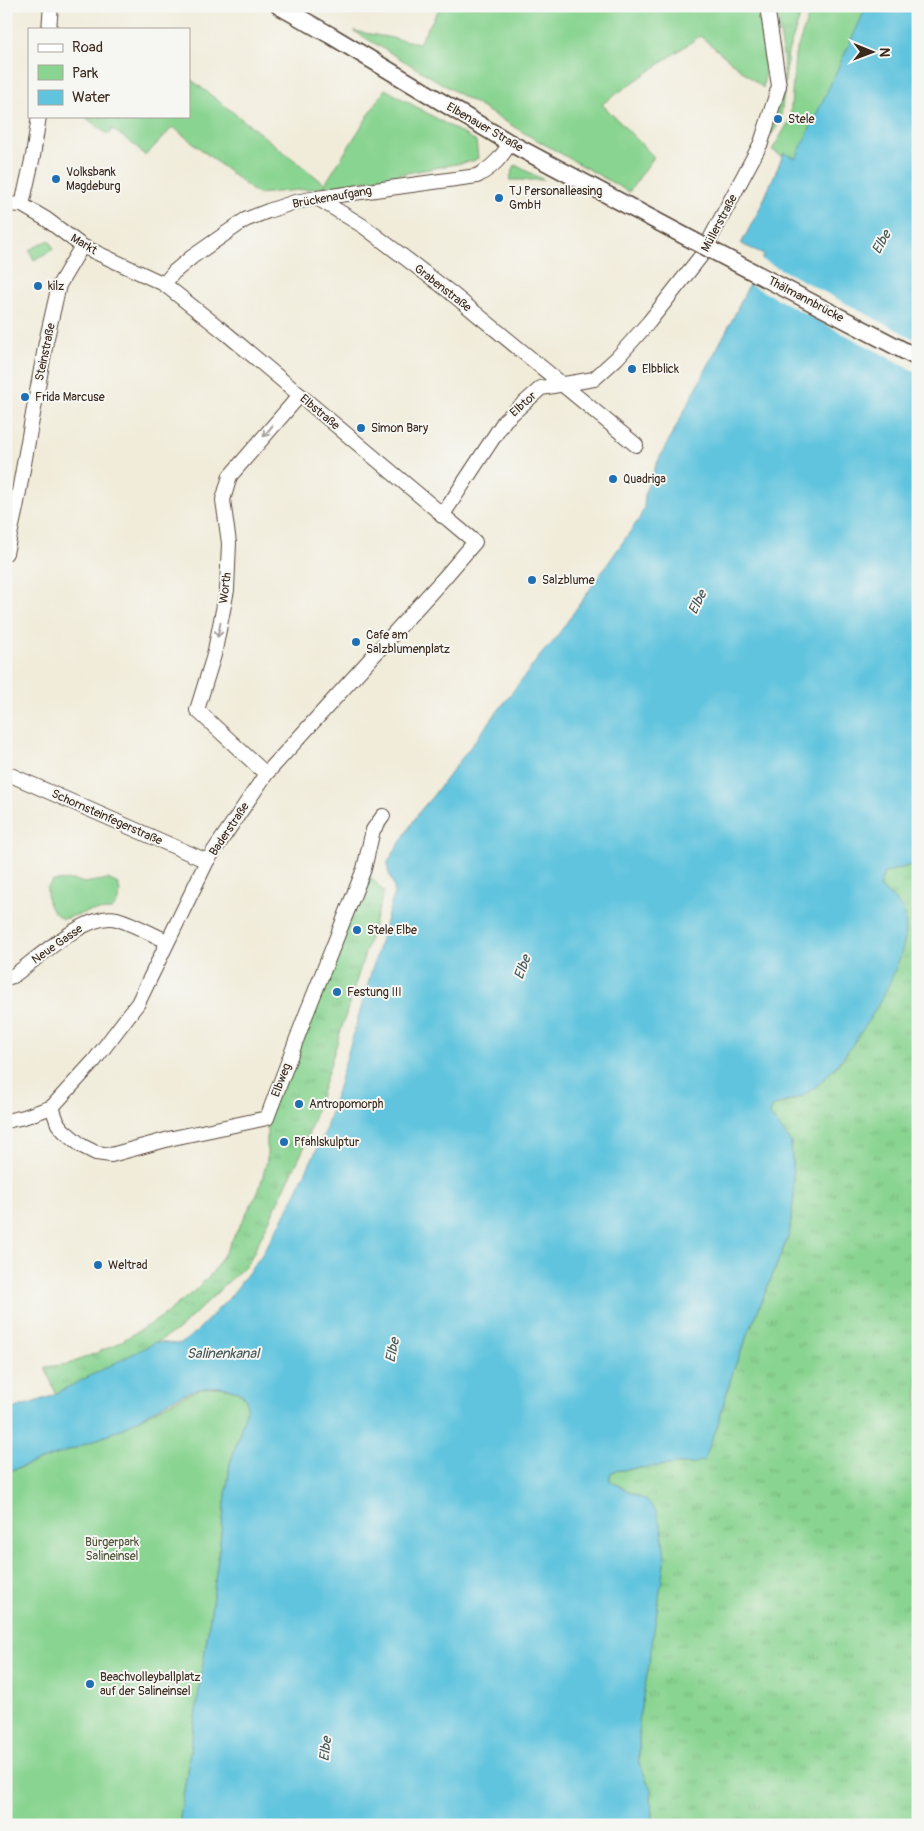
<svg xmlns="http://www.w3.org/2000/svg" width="924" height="1831" viewBox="0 0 924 1831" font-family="Pangolin,sans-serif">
	<defs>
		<pattern id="grass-tufts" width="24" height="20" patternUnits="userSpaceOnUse" patternTransform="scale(1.25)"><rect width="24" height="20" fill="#89d491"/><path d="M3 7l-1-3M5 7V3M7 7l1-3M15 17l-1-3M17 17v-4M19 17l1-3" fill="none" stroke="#77b67d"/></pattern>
	</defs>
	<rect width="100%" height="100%" fill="#f6f6f2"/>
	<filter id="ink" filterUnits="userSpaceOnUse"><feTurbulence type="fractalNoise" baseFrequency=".02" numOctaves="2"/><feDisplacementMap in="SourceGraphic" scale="10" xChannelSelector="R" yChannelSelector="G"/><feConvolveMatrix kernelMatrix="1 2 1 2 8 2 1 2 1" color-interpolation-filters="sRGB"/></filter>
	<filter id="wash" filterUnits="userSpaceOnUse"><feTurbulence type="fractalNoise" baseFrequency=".0096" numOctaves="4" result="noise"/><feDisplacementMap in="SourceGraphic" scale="20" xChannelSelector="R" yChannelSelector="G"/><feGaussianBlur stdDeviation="1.12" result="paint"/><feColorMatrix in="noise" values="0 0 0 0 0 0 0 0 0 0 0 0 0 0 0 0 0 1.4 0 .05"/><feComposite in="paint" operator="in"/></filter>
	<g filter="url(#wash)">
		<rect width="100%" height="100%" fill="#f1ecda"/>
		<g fill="url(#grass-tufts)" stroke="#627f58">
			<path d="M796 6 802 11 788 52 781 117 776 128 767 141C772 124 779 106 782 89 787 61 780 34 775 8Z"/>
			<polygon points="515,165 544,180 509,180"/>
			<path d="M918 863V1825H652L651 1790 639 1763V1718L649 1664 647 1501 610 1481V1475L612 1471 677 1464H693L704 1459 717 1427 733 1371 789 1235 794 1196 791 1142 770 1115 772 1107C779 1104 786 1103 794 1100 816 1091 832 1071 847 1054L890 895 879 887 884 873Z"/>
			<polygon points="364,869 384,892 305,1146 249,1262 179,1329 59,1401 45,1367 69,1364 115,1345 160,1318 192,1293 212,1273 226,1251 259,1190 267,1161 267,1118"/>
		</g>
		<g fill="#89d491" stroke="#627f58">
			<path d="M441 6H758C760 34 768 59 763 88L700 36 602 104 654 157 629 192 526 134 354 31 419 43Z"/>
			<polygon points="812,6 869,6 798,165 772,150 790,120 795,55"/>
			<polygon points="189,78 325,184 385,89 476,141 478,158 473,161 330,187 257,194 173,127 145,156 137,147 112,129 108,135 84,116 189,116"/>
			<polygon points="49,240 54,249 34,260 29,250"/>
			<path d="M108 879 118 884C122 894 119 901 112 910L91 911 63 919C48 910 47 903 47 887L53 881 75 880 84 883Z"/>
			<path d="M204 1388C220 1387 234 1386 246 1398L247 1408 230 1464 212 1604 179 1825H6V1472C45 1459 84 1446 121 1429 149 1415 174 1398 204 1388Z"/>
		</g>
		<path fill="#60c4de" stroke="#4e777e" d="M867 6H918V863L884 873 879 887C890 895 902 903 905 918 915 960 843 1071 807 1093 796 1100 783 1102 772 1107L770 1115 791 1142 794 1196 789 1235 733 1371 717 1427 704 1460 693 1464H677L613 1471 610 1475V1481L647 1501 656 1511 662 1530 665 1558 649 1664 639 1718V1763L651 1790 652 1825H179L212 1604 230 1464 247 1408 246 1398C235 1387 219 1385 204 1388 175 1393 147 1416 121 1429 84 1446 45 1459 6 1472V1411L47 1398 156 1342 177 1344 183 1342 196 1332 230 1297 261 1256 284 1217 325 1132 394 894C396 880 386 878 388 862L419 812 432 797 543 652 553 642 639 519 644 508 645 492 657 463 732 320 764 254 741 244 761 206 784 153 796 158Z"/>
		<polygon fill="#f1ecda" points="759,258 918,341 918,373 747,283"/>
	</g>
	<g filter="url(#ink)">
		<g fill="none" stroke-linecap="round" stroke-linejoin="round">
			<defs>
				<g id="minor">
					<polyline points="49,29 51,6"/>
					<polyline points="317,198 363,226 450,292 636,445"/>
					<polyline points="6,204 22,205 46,219 82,246 164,284 227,334 475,542 445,577 266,774 207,861 138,1003 94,1061 52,1107 24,1117 6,1121"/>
					<polyline points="22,205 33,156 39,116"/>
					<path d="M164 284 174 272 192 257 245 220 268 211 295 202 317 198 477 176C493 167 501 158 510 143"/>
					<polyline points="442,516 505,420 541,388 594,379 617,358 649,322 701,256 761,143 779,86 767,6"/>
					<polyline points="6,553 16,508 46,342 59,285 82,246"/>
					<polyline points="6,773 207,861"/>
					<polyline points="266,774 197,710 214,655 227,590 229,543 223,500 230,476 300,395"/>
					<path d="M6 978 13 976C37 959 88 911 117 919 134 924 151 934 167 941"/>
					<polyline points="52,1107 58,1124 64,1131 82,1146 96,1153 111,1155 173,1138 267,1118 305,1017 364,869 373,830 383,816"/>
				</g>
				<polyline id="tertiary" points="279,6 330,35 510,143 694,241"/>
			</defs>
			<use href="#minor" stroke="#56473a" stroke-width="16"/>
			<use href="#tertiary" stroke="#56473a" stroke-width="19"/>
			<use href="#minor" stroke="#fff" stroke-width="14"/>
			<use href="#tertiary" stroke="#fff" stroke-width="16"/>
			<defs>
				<polyline id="tertiary-bridge" points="694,241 918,358"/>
			</defs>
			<use href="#tertiary-bridge" stroke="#56473a" stroke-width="19" stroke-linecap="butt"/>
			<use href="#tertiary-bridge" stroke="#fff" stroke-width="16"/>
		</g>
		<defs><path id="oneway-shaft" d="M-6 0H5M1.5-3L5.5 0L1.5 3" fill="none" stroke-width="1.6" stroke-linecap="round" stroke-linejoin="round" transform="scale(1.25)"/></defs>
		<g stroke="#a79f9a">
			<use href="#oneway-shaft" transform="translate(268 431) rotate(130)"/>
			<use href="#oneway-shaft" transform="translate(219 630) rotate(102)"/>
		</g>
	</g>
	<g fill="#1f6fb2" stroke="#f6f6f2" stroke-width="2">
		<circle cx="778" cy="119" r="5"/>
		<circle cx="56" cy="179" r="5"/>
		<circle cx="499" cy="198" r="5"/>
		<circle cx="38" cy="286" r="5"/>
		<circle cx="632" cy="369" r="5"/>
		<circle cx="25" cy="397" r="5"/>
		<circle cx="361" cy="428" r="5"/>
		<circle cx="613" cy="479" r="5"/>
		<circle cx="532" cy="580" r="5"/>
		<circle cx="356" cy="642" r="5"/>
		<circle cx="357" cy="930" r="5"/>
		<circle cx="337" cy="992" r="5"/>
		<circle cx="299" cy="1104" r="5"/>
		<circle cx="284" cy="1142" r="5"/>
		<circle cx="98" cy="1265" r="5"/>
		<circle cx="90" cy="1684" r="5"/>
	</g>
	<g text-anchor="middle" stroke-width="4" stroke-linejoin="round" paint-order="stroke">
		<g font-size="12" fill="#3b2a1e" stroke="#f6f6f2" text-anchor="start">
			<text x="788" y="123">Stele</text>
			<text x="66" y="176">Volksbank<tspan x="66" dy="14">Magdeburg</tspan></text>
			<text x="509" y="195">TJ Personalleasing<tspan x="509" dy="14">GmbH</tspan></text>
			<text x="48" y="290">kilz</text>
			<text x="642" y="373">Elbblick</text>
			<text x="35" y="401">Frida Marcuse</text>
			<text x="371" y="432">Simon Bary</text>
			<text x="623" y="483">Quadriga</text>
			<text x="542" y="584">Salzblume</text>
			<text x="366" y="639">Cafe am<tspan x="366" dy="14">Salzblumenplatz</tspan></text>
			<text x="367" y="934">Stele Elbe</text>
			<text x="347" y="996">Festung III</text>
			<text x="309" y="1108">Antropomorph</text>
			<text x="294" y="1146">Pfahlskulptur</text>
			<text x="108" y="1269">Weltrad</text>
			<text x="100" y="1681">Beachvolleyballplatz<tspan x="100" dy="14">auf der Salineinsel</tspan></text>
		</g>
		<g font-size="12" fill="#3b2a1e" stroke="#f6f6f2">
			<text transform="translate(485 127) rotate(30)" y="4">Elbenauer Straße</text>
			<text transform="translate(332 197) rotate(-10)" y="4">Brückenaufgang</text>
			<text transform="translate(719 223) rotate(-62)" y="4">Müllerstraße</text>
			<text transform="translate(84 244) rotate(31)" y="4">Markt</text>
			<text transform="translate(443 288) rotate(38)" y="4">Grabenstraße</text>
			<text transform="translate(806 299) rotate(28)" y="4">Thälmannbrücke</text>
			<text transform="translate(45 352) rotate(-78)" y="4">Steinstraße</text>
			<text transform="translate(523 404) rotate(-42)" y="4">Elbtor</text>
			<text transform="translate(320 412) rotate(40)" y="4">Elbstraße</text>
			<text transform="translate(225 588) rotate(-83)" y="4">Worth</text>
			<text transform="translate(107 817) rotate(24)" y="4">Schornsteinfegerstraße</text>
			<text transform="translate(229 829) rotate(-56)" y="4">Baderstraße</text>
			<text transform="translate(57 944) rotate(-35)" y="4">Neue Gasse</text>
			<text transform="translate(281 1080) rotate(-69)" y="4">Elbweg</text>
		</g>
		<g font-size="12" fill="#4e543b" stroke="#f6f6f2">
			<text x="112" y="1546">Bürgerpark<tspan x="112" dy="14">Salineinsel</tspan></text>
		</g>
		<g font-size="14" font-style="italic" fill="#465858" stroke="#f6f6f2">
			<text transform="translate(881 242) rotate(-61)" y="5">Elbe</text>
			<text transform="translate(697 602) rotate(-63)" y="5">Elbe</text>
			<text transform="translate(522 967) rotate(-70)" y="5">Elbe</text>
			<text transform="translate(392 1350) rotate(-79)" y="5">Elbe</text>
			<text x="223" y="1358">Salinenkanal</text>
			<text transform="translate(325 1749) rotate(-83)" y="5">Elbe</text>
		</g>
	</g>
	<rect width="924" height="1831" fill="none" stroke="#f6f6f2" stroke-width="25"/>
	<rect x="28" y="28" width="162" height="90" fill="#f6f6f2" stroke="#aba49d"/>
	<rect x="38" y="44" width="25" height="8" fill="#ffffff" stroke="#aba49d"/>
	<text x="72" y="52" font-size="15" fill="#3b2a1e">Road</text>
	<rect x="38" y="65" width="25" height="15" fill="#89d491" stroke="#aba49d"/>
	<text x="72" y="78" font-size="15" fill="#3b2a1e">Park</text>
	<rect x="38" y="90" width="25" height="15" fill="#60c4de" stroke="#aba49d"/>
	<text x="72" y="102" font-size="15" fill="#3b2a1e">Water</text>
	<g transform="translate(872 52) rotate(91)" stroke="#f6f6f2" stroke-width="4" paint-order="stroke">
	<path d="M0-4L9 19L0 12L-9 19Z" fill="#3b2a1e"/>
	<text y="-8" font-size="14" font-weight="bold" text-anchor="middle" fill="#3b2a1e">N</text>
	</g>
</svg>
